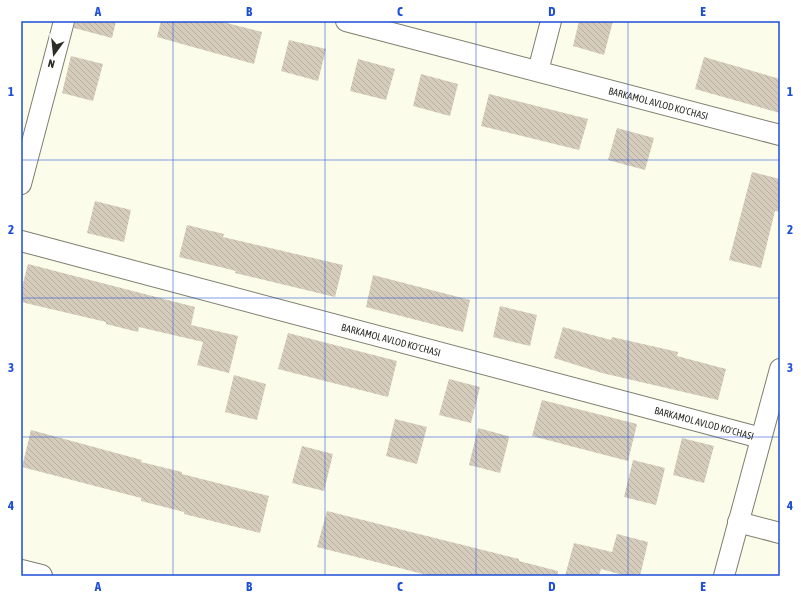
<svg xmlns="http://www.w3.org/2000/svg" width="801" height="597" viewBox="0 0 801 597" font-family="'Asap Condensed',sans-serif">
	<defs>
		<pattern id="building-back-hatch" width="6" height="6" patternUnits="userSpaceOnUse"><rect width="6" height="6" fill="#d5ccbc"/><path d="M-1 5l2 2M0 0l6 6M5-1l2 2" fill="none" stroke="#b7b0a2"/></pattern>
	</defs>
	<rect width="100%" height="100%" fill="#fbfcea"/>
	<g fill="url(#building-back-hatch)">
		<polygon points="75,21 116,21 112,38 74,28"/>
		<polygon points="161,21 219,21 262,32 254,64 157,37"/>
		<polygon points="579,21 613,21 604,55 573,46"/>
		<polygon points="289,40 326,49 318,81 281,71"/>
		<polygon points="71,56 103,64 93,101 62,93"/>
		<polygon points="704,57 780,79 780,113 695,89"/>
		<polygon points="358,59 395,69 386,100 350,91"/>
		<polygon points="421,74 458,84 450,116 413,106"/>
		<polygon points="489,94 588,119 579,150 481,126"/>
		<polygon points="617,128 654,138 645,170 608,160"/>
		<polygon points="752,172 780,179 780,212 775,211 761,268 729,260"/>
		<polygon points="95,201 131,210 124,242 87,233"/>
		<polygon points="187,225 224,234 223,237 343,265 335,297 235,273 236,271 179,257"/>
		<polygon points="28,264 195,307 191,325 238,336 229,373 197,365 203,342 139,327 138,332 106,324 106,322 21,302 21,291"/>
		<polygon points="373,275 470,300 463,332 366,307"/>
		<polygon points="500,306 537,315 530,346 493,337"/>
		<polygon points="563,327 611,340 612,337 678,352 677,356 726,369 718,400 602,373 554,358"/>
		<polygon points="288,333 397,361 388,397 278,369"/>
		<polygon points="234,375 266,384 257,420 225,412"/>
		<polygon points="449,379 480,387 471,423 439,415"/>
		<polygon points="542,400 637,424 628,461 532,436"/>
		<polygon points="395,419 427,427 417,464 386,456"/>
		<polygon points="478,428 508,436 509,438 500,473 469,465"/>
		<polygon points="31,430 142,460 141,462 182,472 182,474 269,496 260,533 184,514 184,512 141,501 141,498 22,467"/>
		<polygon points="682,438 714,446 704,483 673,475"/>
		<polygon points="302,446 333,454 324,491 292,483"/>
		<polygon points="633,460 665,468 656,505 624,497"/>
		<polygon points="327,511 519,559 519,561 558,571 558,576 431,576 317,547"/>
		<polygon points="617,534 648,542 640,576 627,576 601,569 599,576 565,576 574,543 612,552"/>
	</g>
	<g fill="none" stroke-linecap="round" stroke-linejoin="round">
		<defs>
			<g id="minor">
				<path id="s1" d="M346 21 780 135"/>
				<polyline points="538,71 551,21"/>
				<polyline points="21,184 64,21"/>
				<path id="s2" d="M21 241 761 438"/>
				<polyline points="738,522 780,533"/>
				<polyline points="724,576 780,369"/>
			</g>
			<polyline id="tertiary" points="21,571 41,576"/>
		</defs>
		<use href="#minor" stroke="#7e7f6f" stroke-width="22"/>
		<use href="#tertiary" stroke="#7e7f6f" stroke-width="24"/>
		<use href="#minor" stroke="#fff" stroke-width="20"/>
		<use href="#tertiary" stroke="#fff" stroke-width="22"/>
	</g>
	<path fill="none" stroke="#1d4ed8" stroke-width="1" stroke-opacity="0.55" d="M173 21V576M325 21V576M476 21V576M628 21V576M21 160H780M21 298H780M21 437H780"/>
	<g text-anchor="middle" stroke-width="3" stroke-linejoin="round" paint-order="stroke">
		<g font-size="10" fill="#2d2d27" stroke="#fff">
			<text dy="4" stroke="none"><textPath href="#s1" startOffset="323">BARKAMOL AVLOD KO'CHASI</textPath></text>
			<text dy="4" stroke="none"><textPath href="#s2" startOffset="383">BARKAMOL AVLOD KO'CHASI</textPath></text>
			<text dy="4" stroke="none"><textPath href="#s2" startOffset="707">BARKAMOL AVLOD KO'CHASI</textPath></text>
		</g>
	</g>
	<rect width="801" height="597" fill="none" stroke="#ffffff" stroke-width="44"/>
	<g transform="translate(54 54) rotate(195)" stroke="#ffffff" stroke-width="3" paint-order="stroke">
	<path d="M0-3L7 15L0 10L-7 15Z" fill="#2d2d27"/>
	<text y="-6" font-size="11" font-weight="bold" text-anchor="middle" fill="#2d2d27">N</text>
	</g>
	<rect x="22" y="22" width="757" height="553" fill="none" stroke="#1d4ed8" stroke-width="1.5"/>
	<g font-size="13" text-anchor="middle" font-weight="bold" fill="#1d4ed8">
		<text x="98" y="16">A</text>
		<text x="249" y="16">B</text>
		<text x="400" y="16">C</text>
		<text x="552" y="16">D</text>
		<text x="703" y="16">E</text>
		<text x="11" y="96">1</text>
		<text x="790" y="96">1</text>
		<text x="11" y="234">2</text>
		<text x="790" y="234">2</text>
		<text x="11" y="372">3</text>
		<text x="790" y="372">3</text>
		<text x="11" y="510">4</text>
		<text x="790" y="510">4</text>
		<text x="98" y="591">A</text>
		<text x="249" y="591">B</text>
		<text x="400" y="591">C</text>
		<text x="552" y="591">D</text>
		<text x="703" y="591">E</text>
	</g>
</svg>
